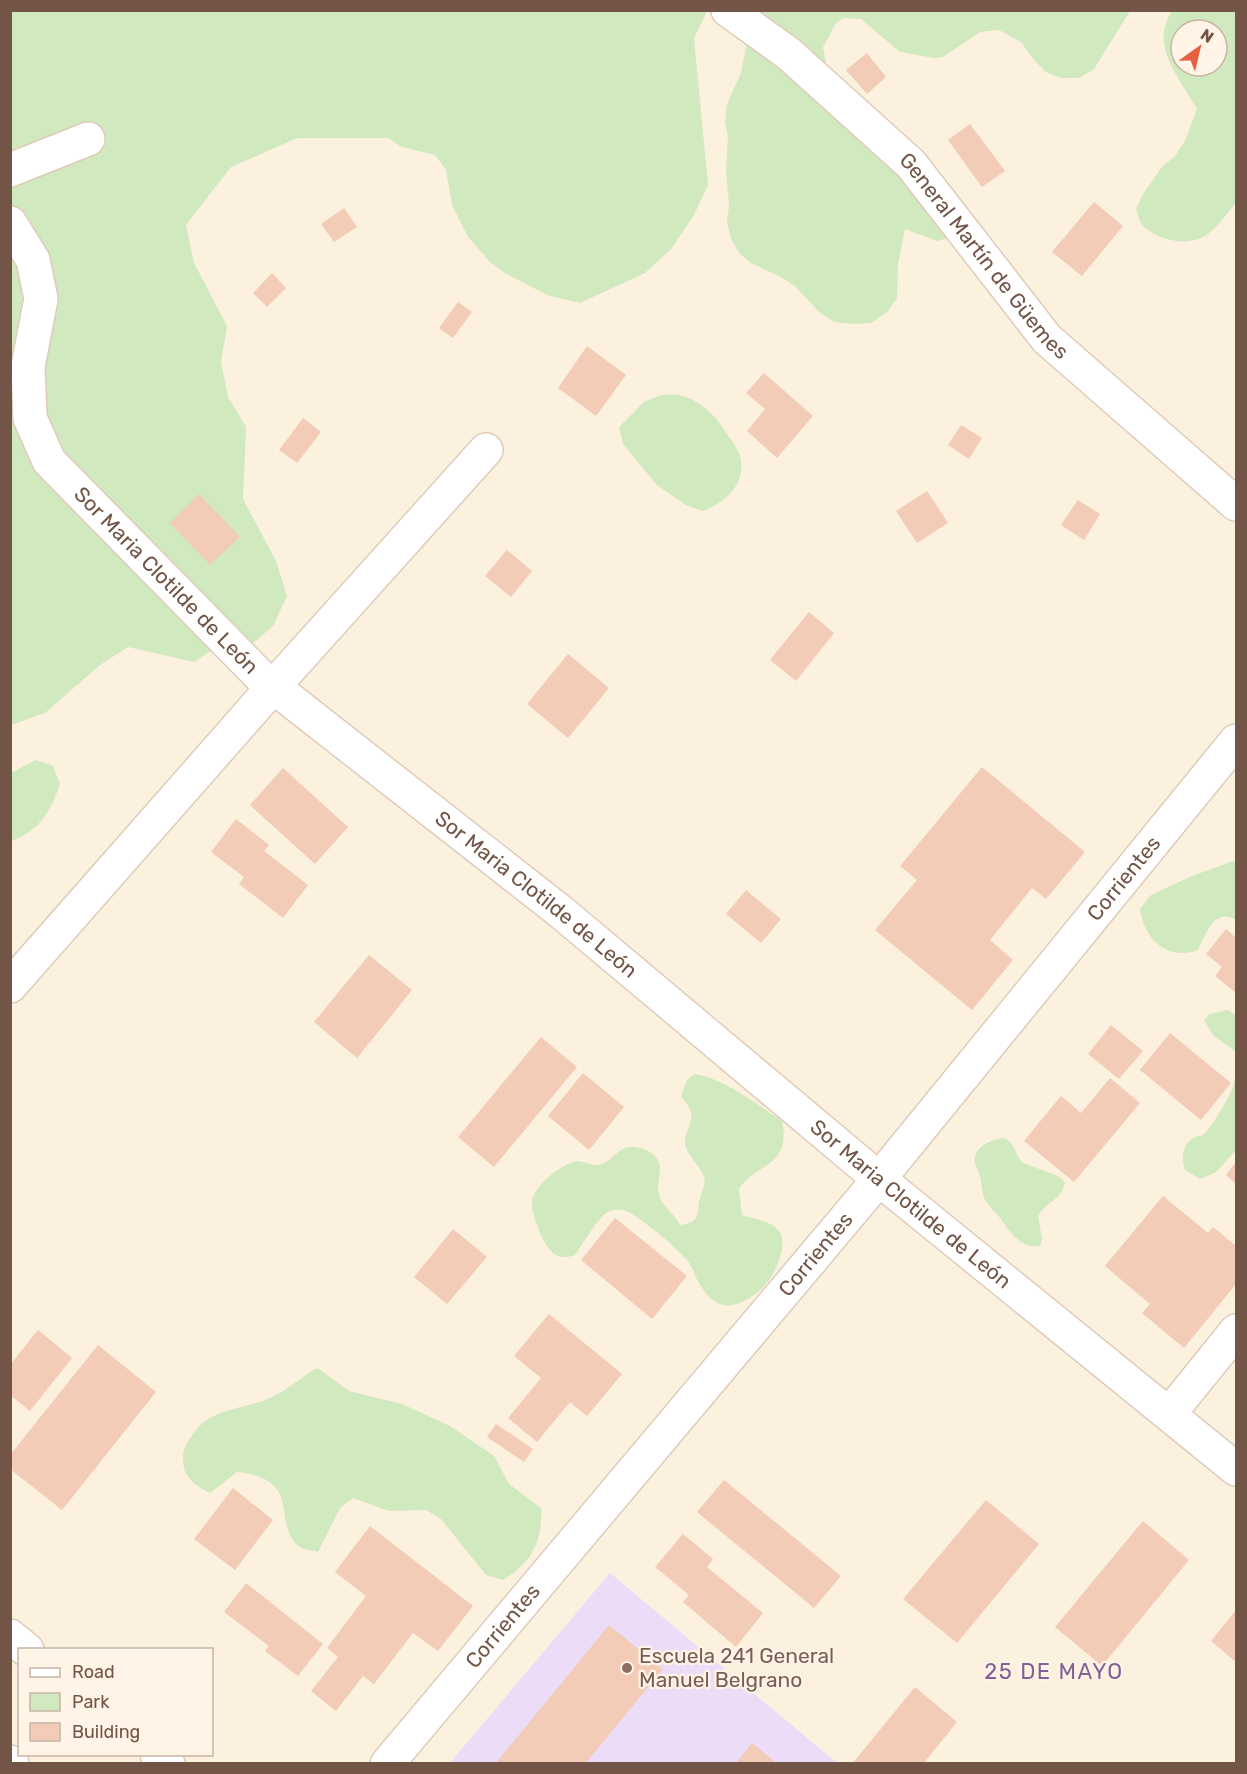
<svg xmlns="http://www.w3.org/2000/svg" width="1247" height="1774" viewBox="0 0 1247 1774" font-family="Rubik,sans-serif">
	<rect width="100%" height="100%" fill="#fcf0df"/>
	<polygon fill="#eddcf8" points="610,1573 837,1763 449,1764"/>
	<g fill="#d1e9be" fill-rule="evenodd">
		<polygon points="10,11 707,11 694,38 708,185 694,215 671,249 645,273 580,303 547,295 505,273 490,262 468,237 452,205 446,170 435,155 402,147 388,138 297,138 231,167 186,225 194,263 227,326 221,362 228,397 246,427 243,499 276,561 287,596 273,626 245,650 212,650 194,662 128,647 100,665 45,713 11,725"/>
		<polygon points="750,11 1130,11 1094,69 1079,78 1061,78 1046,72 1033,59 1021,42 999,30 980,32 943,57 934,58 900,52 861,19 843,18 836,23 823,47 830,83 854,124 953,237 937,241 905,229 898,264 897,298 887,312 871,323 855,324 834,322 819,312 795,286 781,277 751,263 739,253 731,239 727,222 729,205 726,172 728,137 725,122 727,104 741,73 751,20"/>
		<path d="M1172 11H1236V202C1228 213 1216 229 1205 236 1186 247 1158 240 1143 226 1139 222 1138 214 1136 209L1143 194 1162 167 1175 156 1185 141 1197 109C1180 78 1149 46 1172 11ZM1181 30H1217V66H1181Z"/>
		<path d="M661 395C667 395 674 394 679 395 698 399 713 413 723 428 729 437 739 449 741 460 745 486 724 503 703 511L686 505 657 485 623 444 619 427 644 402Z"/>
		<path d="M36 760 53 766 60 784C51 811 39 831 11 841V773Z"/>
		<path d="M1236 860V920C1214 907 1206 934 1198 950 1167 961 1144 939 1140 909L1151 895 1192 876Z"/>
		<path d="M1228 1010 1236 1016V1150L1216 1172 1200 1179 1185 1170C1181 1158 1182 1143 1195 1137 1199 1135 1200 1137 1204 1134 1212 1126 1225 1104 1230 1094 1237 1081 1236 1066 1236 1052L1213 1035 1204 1020 1210 1014Z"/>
		<path d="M694 1074C724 1078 758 1105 782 1121 792 1167 755 1163 739 1189L742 1215C753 1219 772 1221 779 1231 789 1245 775 1274 765 1285 761 1290 756 1293 751 1297 728 1312 713 1307 699 1283 694 1275 693 1267 686 1259 676 1247 640 1217 626 1211 620 1209 614 1209 608 1212 597 1218 583 1244 575 1255 551 1264 543 1241 536 1222 534 1215 531 1208 532 1200 536 1185 557 1168 571 1163 581 1158 588 1166 598 1165 610 1164 616 1149 629 1147 639 1145 656 1152 659 1163 662 1173 656 1185 659 1195 662 1207 675 1214 680 1225 704 1222 695 1211 701 1195 703 1188 706 1184 704 1177 700 1165 688 1157 685 1145 684 1133 693 1123 691 1112 690 1107 684 1101 681 1096L687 1080Z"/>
		<path d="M1004 1138C1016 1142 1014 1155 1023 1163L1058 1176 1065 1182C1063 1199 1045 1203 1038 1216L1042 1239 1040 1246C1017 1248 1009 1229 997 1214 993 1210 988 1205 985 1200 982 1193 982 1184 980 1176 979 1172 976 1168 975 1163 973 1147 991 1139 1004 1138Z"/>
		<path d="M315 1369H319L349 1391 402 1404 450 1426 494 1456 509 1484 541 1508C543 1540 532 1563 503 1580L486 1575 441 1519 426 1510 389 1511 353 1498 340 1508 318 1552C312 1550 304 1550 300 1547 270 1526 306 1479 237 1472L210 1493C194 1485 183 1477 183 1459 183 1449 186 1445 191 1437 210 1406 242 1411 272 1397 287 1390 301 1378 315 1369Z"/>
	</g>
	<g fill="#f2ccb6">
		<polygon points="867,53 886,77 867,94 846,70"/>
		<polygon points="970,124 1005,171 982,187 948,140"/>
		<polygon points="1094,202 1123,226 1082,276 1052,252"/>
		<polygon points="344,208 357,227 334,242 321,224"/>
		<polygon points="272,273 286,288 267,307 253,293"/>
		<polygon points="458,302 472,312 453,338 439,328"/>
		<polygon points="587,346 626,375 596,416 558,388"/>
		<polygon points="764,373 813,416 777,458 747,431 765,409 746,393"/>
		<polygon points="303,418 321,432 297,463 279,450"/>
		<polygon points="961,425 982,438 969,459 948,445"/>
		<polygon points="927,491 948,523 917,543 896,511"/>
		<polygon points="199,494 240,537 210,565 170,523"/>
		<polygon points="1078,500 1100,514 1084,540 1061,525"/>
		<polygon points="507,550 532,571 511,597 485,576"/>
		<polygon points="809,612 834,633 796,681 770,660"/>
		<polygon points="568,654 609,688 568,738 527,704"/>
		<polygon points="982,767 1085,852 1046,899 1032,888 990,940 1013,960 972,1010 875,930 917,880 900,866"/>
		<polygon points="283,768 348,827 315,864 250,805"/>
		<polygon points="236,819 269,845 264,851 308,885 283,918 239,884 244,877 211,852"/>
		<polygon points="746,890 781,919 761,943 726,914"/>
		<polygon points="1226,929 1236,938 1236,993 1215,976 1222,967 1206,954"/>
		<polygon points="369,955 412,990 357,1058 314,1022"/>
		<polygon points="1111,1025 1143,1051 1119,1079 1088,1054"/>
		<polygon points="1170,1033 1231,1083 1201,1120 1140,1070"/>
		<polygon points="541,1037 577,1067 494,1167 458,1137"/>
		<polygon points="583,1073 624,1107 589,1150 548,1116"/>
		<polygon points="1110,1078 1140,1103 1074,1182 1024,1141 1061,1096 1081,1113"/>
		<polygon points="1236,1162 1236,1184 1226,1175"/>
		<polygon points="1163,1196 1208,1233 1213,1227 1236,1246 1236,1284 1184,1348 1142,1313 1150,1304 1105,1266"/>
		<polygon points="615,1218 687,1276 652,1319 581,1260"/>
		<polygon points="453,1229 487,1257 447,1304 414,1277"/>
		<polygon points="549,1314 622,1374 587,1416 570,1402 537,1442 508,1418 541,1378 514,1356"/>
		<polygon points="38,1330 72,1358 30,1411 10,1395 10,1365"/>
		<polygon points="98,1345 156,1392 62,1510 10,1469 10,1455"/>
		<polygon points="496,1424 533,1449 524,1462 487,1437"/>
		<polygon points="724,1480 841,1576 814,1608 697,1512"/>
		<polygon points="233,1488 273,1520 235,1570 194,1539"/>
		<polygon points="986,1500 1039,1544 957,1643 903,1599"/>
		<polygon points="1143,1521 1189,1560 1102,1666 1055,1627"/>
		<polygon points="370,1526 473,1606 438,1651 413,1633 374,1684 363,1676 336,1711 311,1691 338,1657 327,1648 366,1596 335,1572"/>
		<polygon points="683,1534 713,1559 707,1567 763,1613 736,1647 683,1602 689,1595 655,1567"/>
		<polygon points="246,1583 323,1644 298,1676 265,1651 269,1646 224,1612"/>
		<polygon points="1236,1610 1236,1662 1211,1641"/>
		<polygon points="609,1625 663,1669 585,1764 495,1764"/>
		<polygon points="915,1687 957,1722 923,1764 852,1764"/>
		<polygon points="752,1743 778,1764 735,1764"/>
	</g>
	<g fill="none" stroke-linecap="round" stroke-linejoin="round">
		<defs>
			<g id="minor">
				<path id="s1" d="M728 10 789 54 911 164 1047 339 1236 504"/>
				<polyline points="10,170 88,139"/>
				<path id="s2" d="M10 223 33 260 41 299 28 366 30 418 49 461 261 677 561 912 879 1179 1236 1469"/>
				<polyline points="10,986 273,687 486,450"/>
				<polyline points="1169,1414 1236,1331"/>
				<path id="s3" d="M387 1764 879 1179 1236 741"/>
			</g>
			<g id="tertiary">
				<polyline points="10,1636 27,1650"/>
				<polyline points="157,1754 168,1764"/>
				<polyline points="10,1762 12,1764"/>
			</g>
		</defs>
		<use href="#minor" stroke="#e0cbbb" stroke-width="36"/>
		<use href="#tertiary" stroke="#e0cbbb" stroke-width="36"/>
		<use href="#minor" stroke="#fff" stroke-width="33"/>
		<use href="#tertiary" stroke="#fff" stroke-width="33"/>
	</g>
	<circle fill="#8d6e63" stroke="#fff4e5" stroke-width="2" cx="627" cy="1668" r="6"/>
	<g text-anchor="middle" stroke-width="4.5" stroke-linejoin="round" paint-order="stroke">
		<g font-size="21" fill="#725547" stroke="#fff4e5">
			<text dy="7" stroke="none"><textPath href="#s1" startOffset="357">General Martín de Güemes</textPath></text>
			<text dy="7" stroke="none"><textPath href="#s2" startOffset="418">Sor Maria Clotilde de León</textPath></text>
			<text dy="7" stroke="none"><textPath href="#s3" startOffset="1152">Corrientes</textPath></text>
			<text dy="7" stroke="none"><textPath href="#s2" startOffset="904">Sor Maria Clotilde de León</textPath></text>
			<text dy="7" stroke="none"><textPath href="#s2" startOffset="1390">Sor Maria Clotilde de León</textPath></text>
			<text dy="7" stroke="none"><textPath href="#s3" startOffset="666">Corrientes</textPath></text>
			<text dy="7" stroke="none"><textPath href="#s3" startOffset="180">Corrientes</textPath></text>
		</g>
		<g font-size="21" fill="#785e54" stroke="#fff4e5" text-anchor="start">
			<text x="639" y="1663">Escuela 241 General<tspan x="639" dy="24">Manuel Belgrano</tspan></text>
		</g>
		<g font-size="22" letter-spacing="1.5" fill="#826296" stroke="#fff4e5">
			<text x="1054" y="1679">25 DE MAYO</text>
		</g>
	</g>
	<rect width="1247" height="1774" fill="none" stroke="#725547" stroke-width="24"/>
	<rect x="18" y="1648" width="195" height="108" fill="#fff4e5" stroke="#c7b4a6" stroke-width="1.5"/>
	<rect x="30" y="1668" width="30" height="9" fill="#ffffff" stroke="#c7b4a6" stroke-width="1.5"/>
	<text x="72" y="1678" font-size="18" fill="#725547">Road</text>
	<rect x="30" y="1693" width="30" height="18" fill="#d1e9be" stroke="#c7b4a6" stroke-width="1.5"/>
	<text x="72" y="1708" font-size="18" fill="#725547">Park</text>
	<rect x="30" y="1723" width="30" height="18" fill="#f2ccb6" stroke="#c7b4a6" stroke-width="1.5"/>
	<text x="72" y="1738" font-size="18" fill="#725547">Building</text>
	<g transform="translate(1199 48) rotate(34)"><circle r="28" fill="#fff4e5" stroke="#c7b4a6" stroke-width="1.5"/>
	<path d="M0-4.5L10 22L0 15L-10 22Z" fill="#e86042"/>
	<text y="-9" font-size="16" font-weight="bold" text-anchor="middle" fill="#725547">N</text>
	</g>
</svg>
